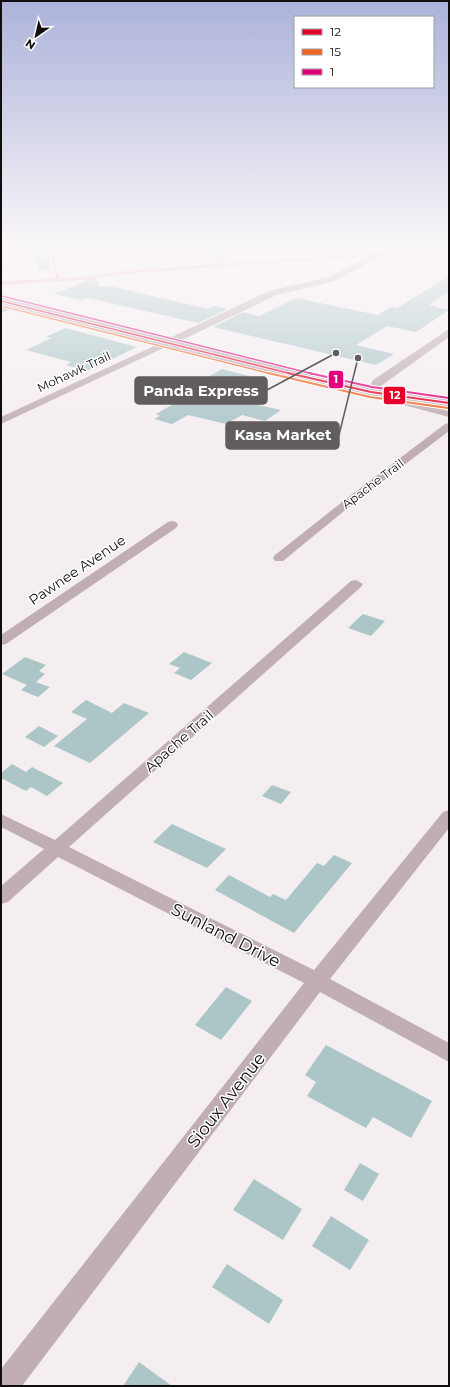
<svg xmlns="http://www.w3.org/2000/svg" width="450" height="1387" viewBox="0 0 450 1387" font-family="Montserrat,sans-serif">
	<rect width="100%" height="100%" fill="#f5eef0"/>
	<g fill="none" stroke-linecap="round" stroke-linejoin="round">
		<g stroke="#f3aec5" stroke-width="3">
			<polyline points="55,248 52,256 58,280"/>
			<polyline points="1,283 90,278 120,273 277,261 449,251"/>
		</g>
	</g>
	<g fill="#acc6c8">
		<polygon points="206,247 221,247 229,260 215,261"/>
		<polygon points="48,253 52,270 38,270 35,254"/>
		<polygon points="449,276 449,291 429,305 449,310 416,332 387,326 356,345 394,354 376,365 213,327 243,312 259,316 296,298 378,315 391,307 397,308"/>
		<polygon points="96,277 99,287 110,286 208,309 214,306 228,309 198,323 88,298 82,300 54,294"/>
		<polygon points="65,328 110,340 137,347 87,371 66,365 71,362 26,350 52,338 46,337"/>
		<polygon points="222,369 253,377 227,392 263,402 258,405 281,410 265,421 242,415 226,424 188,415 172,424 154,419 160,416 156,414 203,387 194,385"/>
		<polygon points="363,614 385,621 371,636 348,628"/>
		<polygon points="184,652 212,663 191,680 174,673 180,668 169,664"/>
		<polygon points="25,657 46,665 39,671 45,674 36,682 50,687 38,697 21,690 27,685 2,674"/>
		<polygon points="86,700 112,713 124,703 149,713 90,763 54,746 87,719 71,712"/>
		<polygon points="39,726 58,736 44,747 25,737"/>
		<polygon points="12,764 26,772 32,767 63,783 47,796 31,787 26,791 1,778 1,773"/>
		<polygon points="272,785 291,792 281,804 262,796"/>
		<polygon points="172,824 206,840 226,849 207,868 153,842"/>
		<polygon points="334,855 352,863 294,933 215,890 229,875 270,897 273,894 286,900 317,863 324,866"/>
		<polygon points="226,987 252,1001 221,1040 195,1025"/>
		<polygon points="326,1045 432,1101 411,1138 373,1117 366,1128 307,1096 316,1082 305,1075"/>
		<polygon points="360,1163 379,1174 363,1201 344,1190"/>
		<polygon points="254,1179 302,1209 283,1240 233,1210"/>
		<polygon points="331,1216 369,1240 350,1270 312,1246"/>
		<polygon points="227,1264 283,1300 269,1324 212,1287"/>
		<polygon points="139,1362 172,1386 123,1386"/>
	</g>
	<g fill="none" stroke-linecap="round" stroke-linejoin="round">
		<g fill="#c0aeb4" fill-rule="evenodd">
			<polygon points="1,247 47,247 43,249 1,251"/>
			<polygon points="14,303 17,303 17,307 1,313 1,307"/>
			<polygon points="167,340 170,341 170,345 1,424 1,417"/>
			<polygon points="373,391 449,411 449,417 370,396 368,394"/>
			<polygon points="449,423 449,431 354,503 283,561 275,561 273,558 275,555 346,499 445,424"/>
			<polygon points="172,521 176,522 178,525 176,528 6,644 1,645 1,635 168,522"/>
			<polygon points="356,580 363,584 361,587 69,847 314,970 443,812 449,810 449,828 330,979 449,1043 449,1062 320,992 22,1386 1,1386 1,1369 304,983 58,857 8,902 1,904 1,886 44,849 1,827 1,814 55,840 351,581"/>
		</g>
		<g fill="#c0aeb4" fill-rule="evenodd">
			<polygon points="387,247 399,247 335,281 277,295 171,345 163,345 161,343 163,341 269,291 328,277"/>
			<polygon points="449,329 449,337 381,386 373,386 371,383 373,380"/>
		</g>
		<polygon fill="#c0adb4" fill-rule="evenodd" points="1,297 324,378 371,388 449,399 449,407 371,396 324,386 1,305"/>
		<defs>
			<polyline id="bus-1-far1" points="1,301 292,374"/>
			<polyline id="bus-1" points="288,373 371,392 449,403"/>
			<polyline id="bus-2-far1" points="1,306 272,374"/>
			<polyline id="bus-2" points="268,373 370,397 448,408"/>
			<polyline id="bus-3-far1" points="2,296 313,374"/>
			<polyline id="bus-3" points="309,373 372,387 449,398"/>
		</defs>
		<use href="#bus-1-far1" stroke="#fff" stroke-width="3"/>
		<use href="#bus-1" stroke="#fff" stroke-width="4"/>
		<use href="#bus-2-far1" stroke="#fff" stroke-width="3"/>
		<use href="#bus-2" stroke="#fff" stroke-width="4"/>
		<use href="#bus-3-far1" stroke="#fff" stroke-width="3"/>
		<use href="#bus-3" stroke="#fff" stroke-width="4"/>
		<use href="#bus-1-far1" stroke="#e4002b" stroke-width="1.5"/>
		<use href="#bus-1" stroke="#e4002b" stroke-width="2"/>
		<use href="#bus-2-far1" stroke="#f26522" stroke-width="1.5"/>
		<use href="#bus-2" stroke="#f26522" stroke-width="2"/>
		<use href="#bus-3-far1" stroke="#e5007d" stroke-width="1.5"/>
		<use href="#bus-3" stroke="#e5007d" stroke-width="2"/>
	</g>
	<linearGradient id="sky" x2="0" y2="1"><stop stop-color="#acb2da"/><stop offset="0.56" stop-color="#faf7f8"/><stop offset="1" stop-color="#faf7f8" stop-opacity="0"/></linearGradient>
	<rect width="450" height="441" fill="url(#sky)"/>
	<g text-anchor="middle" stroke-width="3" stroke-linejoin="round" paint-order="stroke">
		<g font-size="12" fill="#110d0e" stroke="#fff">
			<text transform="translate(74 372) rotate(-25)" y="4">Mohawk Trail</text>
			<text transform="translate(373 484) rotate(-37)" y="4">Apache Trail</text>
		</g>
		<g font-size="14" fill="#110d0e" stroke="#fff">
			<text transform="translate(77 570) rotate(-34)" y="5">Pawnee Avenue</text>
			<text transform="translate(179 741) rotate(-41)" y="5">Apache Trail</text>
		</g>
		<g font-size="17" fill="#110d0e" stroke="#fff">
			<text transform="translate(226 935) rotate(27)" y="6">Sunland Drive</text>
			<text transform="translate(226 1100) rotate(-52)" y="6">Sioux Avenue</text>
		</g>
	</g>
	<path fill="none" stroke="#615c5d" stroke-width="1.5" d="M336 353L267 390M358 358L339 435"/>
	<g fill="#615c5d" stroke="#fff" stroke-width="1.5">
		<circle cx="336" cy="353" r="4"/>
		<circle cx="358" cy="358" r="4"/>
	</g>
	<g fill="#615c5d" stroke="#615c5d" stroke-width="1.5">
		<rect x="135" y="377" width="132" height="27" rx="4"/>
		<rect x="226" y="422" width="113" height="27" rx="4"/>
	</g>
	<g font-size="15" text-anchor="middle" font-weight="bold" fill="#fff">
		<text x="201" y="396">Panda Express</text>
		<text x="283" y="440">Kasa Market</text>
	</g>
	<g stroke="#fff" stroke-width="1.5">
		<rect x="328" y="370" width="16" height="19" rx="4" fill="#e5007d"/>
		<rect x="383" y="386" width="23" height="19" rx="4" fill="#e4002b"/>
	</g>
	<g font-size="11" text-anchor="middle" font-weight="bold" fill="#fff">
		<text x="336" y="383">1</text>
		<text x="395" y="399">12</text>
	</g>
	<rect width="450" height="1387" fill="none" stroke="#110d0e" stroke-width="4"/>
	<rect x="294" y="16" width="140" height="72" fill="#ffffff" stroke="#a09e9f"/>
	<rect x="302" y="29" width="20" height="6" fill="#e4002b" stroke="#a09e9f"/>
	<text x="330" y="36" font-size="12" fill="#110d0e">12</text>
	<rect x="302" y="49" width="20" height="6" fill="#f26522" stroke="#a09e9f"/>
	<text x="330" y="56" font-size="12" fill="#110d0e">15</text>
	<rect x="302" y="69" width="20" height="6" fill="#e5007d" stroke="#a09e9f"/>
	<text x="330" y="76" font-size="12" fill="#110d0e">1</text>
	<g transform="translate(36 36) rotate(214)" stroke="#ffffff" stroke-width="3" paint-order="stroke">
	<path d="M0-3L7 15L0 10L-7 15Z" fill="#110d0e"/>
	<text y="-6" font-size="11" font-weight="bold" text-anchor="middle" fill="#110d0e">N</text>
	</g>
</svg>
